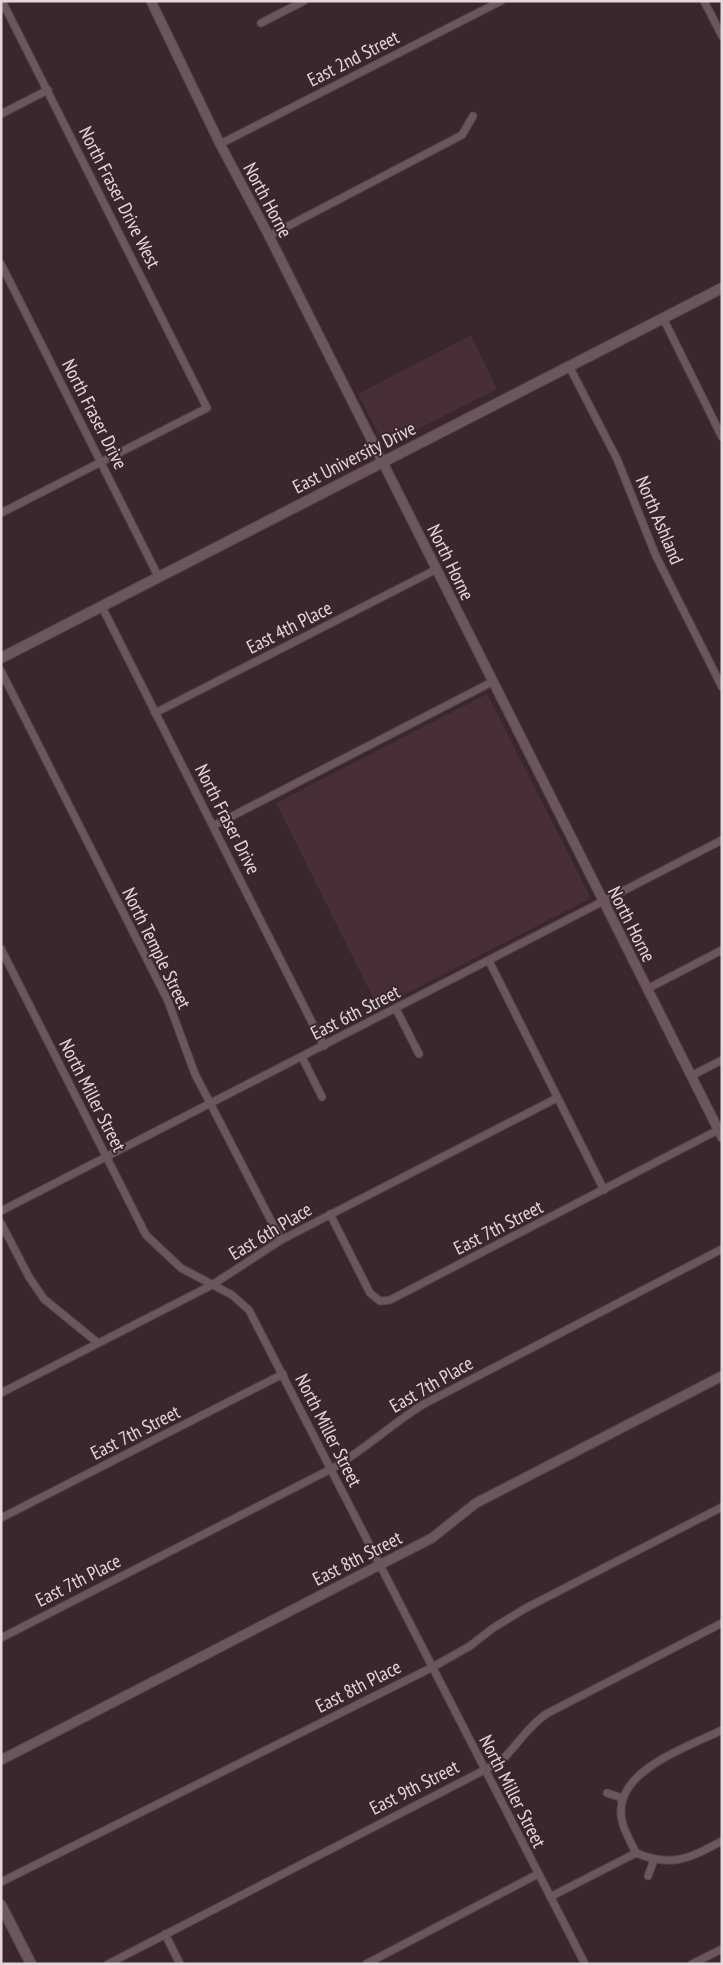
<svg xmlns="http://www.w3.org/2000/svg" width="723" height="1965" viewBox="0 0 723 1965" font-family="'PT Sans Narrow',sans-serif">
	<rect width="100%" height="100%" fill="#39262e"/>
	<g fill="#472e39">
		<polygon points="471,335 497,389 385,446 358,394"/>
		<polygon points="487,694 590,896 589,899 378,1008 276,803"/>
	</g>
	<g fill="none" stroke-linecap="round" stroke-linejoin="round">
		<defs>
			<g id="minor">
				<polyline points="704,1 722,36"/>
				<polyline points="261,23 304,1"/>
				<polyline points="1,114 48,90"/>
				<polyline points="220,144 501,1"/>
				<polyline points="269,236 462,135 473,116"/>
				<polyline points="1,264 159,578"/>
				<polyline points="663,318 722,437"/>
				<polyline points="569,366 617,459 656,556 722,687"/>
				<polyline points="1,513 207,408 2,1"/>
				<polyline points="102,607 324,1046"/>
				<polyline points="1,671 168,1001 195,1074 281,1240"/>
				<polyline points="155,713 437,569"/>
				<polyline points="213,826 492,682"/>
				<polyline points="1,949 146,1235 181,1268 232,1295 249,1310 585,1964"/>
				<polyline points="489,961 604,1190"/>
				<polyline points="647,989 722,950"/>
				<polyline points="396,1009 419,1054"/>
				<polyline points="302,1057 322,1097"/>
				<polyline points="691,1076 722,1060"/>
				<polyline points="1,1211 722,840"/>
				<polyline points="330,1214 370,1293 380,1301 390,1300 718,1130"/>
				<polyline points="1,1223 29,1277 44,1299 98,1343"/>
				<polyline points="1,1393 212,1285 281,1240 557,1098"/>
				<polyline points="1,1518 283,1374"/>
				<path d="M1 1638 331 1469C365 1450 391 1424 424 1404L722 1249"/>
				<polyline points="607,1793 622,1798"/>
				<path d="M636 1853C630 1840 620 1825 621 1810 622 1768 690 1746 722 1730"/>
				<polyline points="648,1876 654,1860"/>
				<polyline points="1,1882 431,1668 470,1646 493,1628 526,1608 722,1507"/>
				<path d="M550 1897 636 1853C672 1868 690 1858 722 1841"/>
				<polyline points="165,1934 180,1964"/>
				<path d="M108 1964 500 1762C517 1746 527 1727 546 1714L722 1623"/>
				<polyline points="366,1964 538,1874"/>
				<polyline points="692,1964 722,1949"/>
			</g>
			<g id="tertiary">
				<polyline points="151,1 220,144 269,236 722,1137"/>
				<polyline points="1,1760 432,1538 476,1503 722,1376"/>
			</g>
			<g id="secondary">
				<polyline points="1,658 722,288"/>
				<polyline points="1,1905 31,1964"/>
			</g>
		</defs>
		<use href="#minor" stroke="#53434a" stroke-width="9"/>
		<use href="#tertiary" stroke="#53434a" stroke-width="11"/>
		<use href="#secondary" stroke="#53434a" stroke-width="12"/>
		<use href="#minor" stroke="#6b555f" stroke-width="7"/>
		<use href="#tertiary" stroke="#6b555f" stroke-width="9"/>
		<use href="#secondary" stroke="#6b555f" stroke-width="10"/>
	</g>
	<g text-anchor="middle" stroke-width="4" stroke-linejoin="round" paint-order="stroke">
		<g font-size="19" fill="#e3d7dc" stroke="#39262e">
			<text transform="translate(353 58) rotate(-27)" y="7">East 2nd Street</text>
			<text transform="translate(120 197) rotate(63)" y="7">North Fraser Drive West</text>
			<text transform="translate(268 200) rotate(62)" y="7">North Horne</text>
			<text transform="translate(95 414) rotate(63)" y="7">North Fraser Drive</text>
			<text transform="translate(354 457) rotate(-27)" y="7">East University Drive</text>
			<text transform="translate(660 520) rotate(67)" y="7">North Ashland</text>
			<text transform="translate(451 562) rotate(64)" y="7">North Horne</text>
			<text transform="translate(289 627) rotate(-27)" y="7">East 4th Place</text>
			<text transform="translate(228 819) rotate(63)" y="7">North Fraser Drive</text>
			<text transform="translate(632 924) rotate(63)" y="7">North Horne</text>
			<text transform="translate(157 948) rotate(64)" y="7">North Temple Street</text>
			<text transform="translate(355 1012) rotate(-27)" y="7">East 6th Street</text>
			<text transform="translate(93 1095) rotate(63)" y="7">North Miller Street</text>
			<text transform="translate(498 1227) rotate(-27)" y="7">East 7th Street</text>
			<text transform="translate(270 1231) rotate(-31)" y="7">East 6th Place</text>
			<text transform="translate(431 1384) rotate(-30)" y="7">East 7th Place</text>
			<text transform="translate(329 1430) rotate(63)" y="7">North Miller Street</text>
			<text transform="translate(135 1432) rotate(-27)" y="7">East 7th Street</text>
			<text transform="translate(357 1558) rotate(-27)" y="7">East 8th Street</text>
			<text transform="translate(78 1580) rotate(-27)" y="7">East 7th Place</text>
			<text transform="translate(358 1686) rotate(-27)" y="7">East 8th Place</text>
			<text transform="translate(414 1787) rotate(-27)" y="7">East 9th Street</text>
			<text transform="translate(513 1791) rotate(63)" y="7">North Miller Street</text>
		</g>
	</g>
	<rect width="723" height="1965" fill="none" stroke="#e3d7dc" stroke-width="5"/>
</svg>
